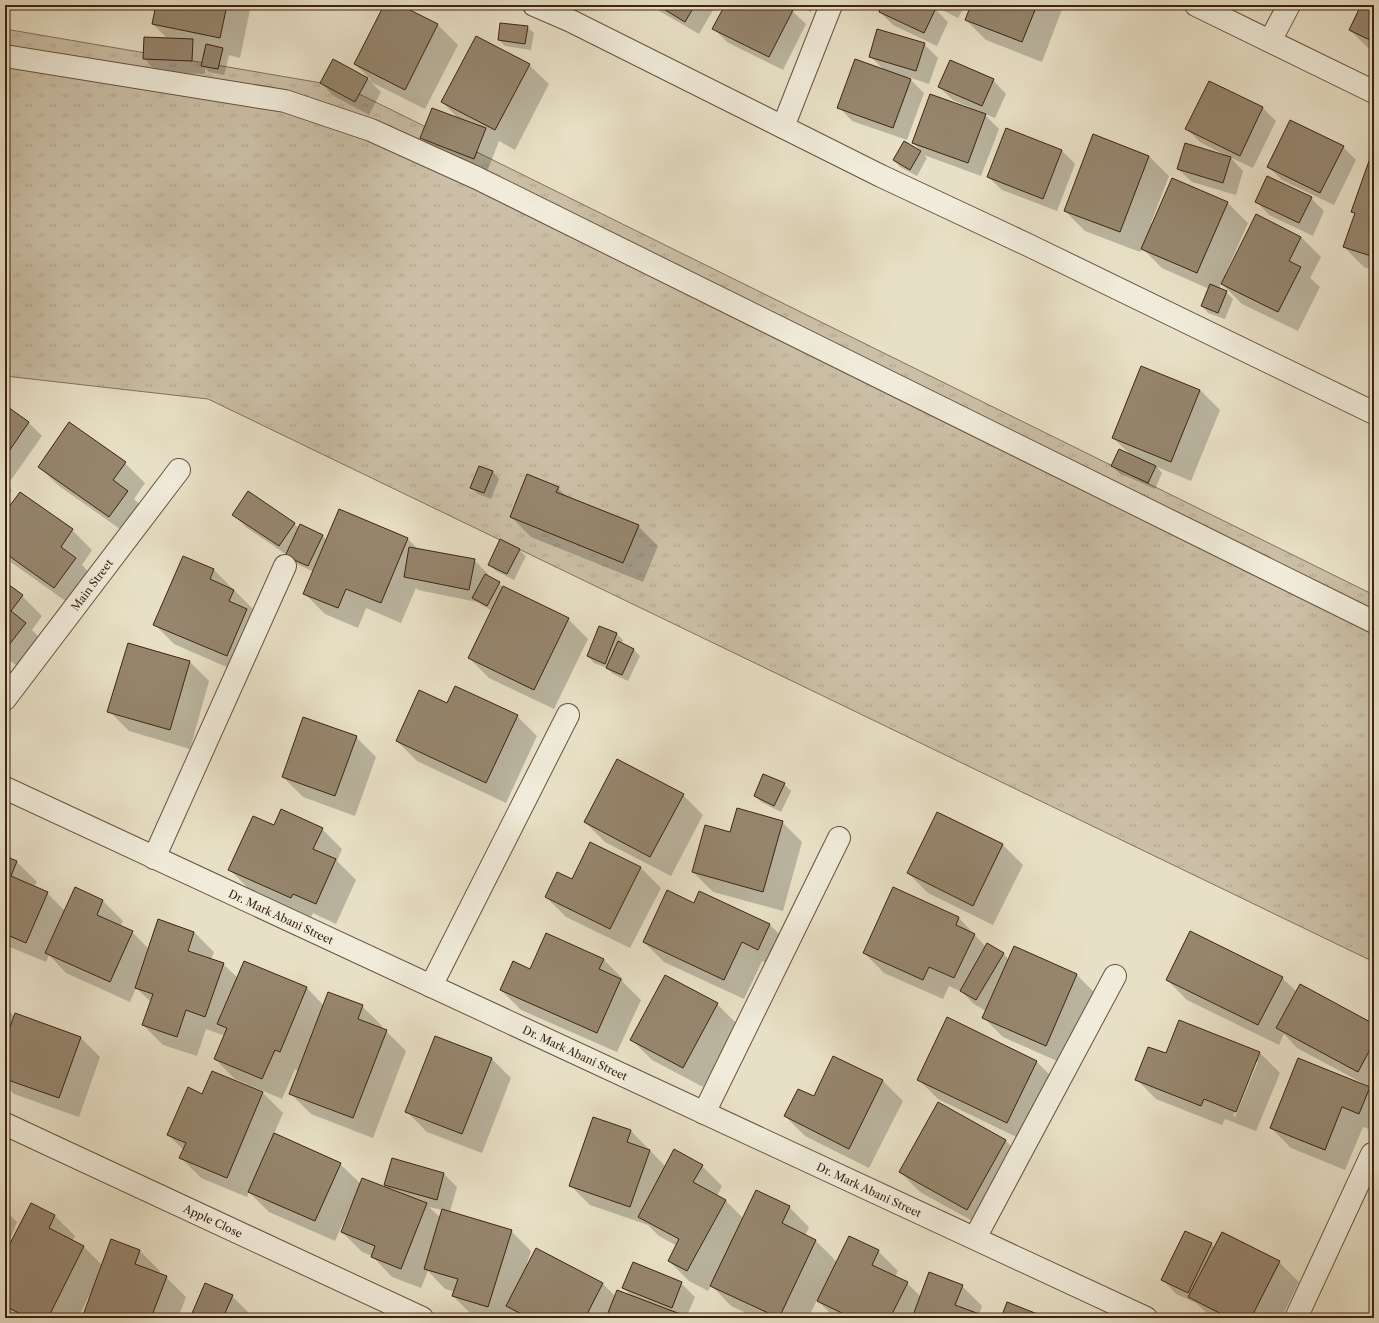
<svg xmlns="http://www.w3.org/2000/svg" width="1379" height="1323" viewBox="0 0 1379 1323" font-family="'Libre Caslon Text',serif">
	<defs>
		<pattern id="grass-tufts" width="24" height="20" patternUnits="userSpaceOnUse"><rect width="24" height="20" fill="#cbc0a7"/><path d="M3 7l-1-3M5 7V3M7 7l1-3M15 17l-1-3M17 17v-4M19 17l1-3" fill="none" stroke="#afa58f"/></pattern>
	</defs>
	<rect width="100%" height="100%" fill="#e8e0c6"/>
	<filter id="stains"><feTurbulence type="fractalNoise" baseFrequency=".005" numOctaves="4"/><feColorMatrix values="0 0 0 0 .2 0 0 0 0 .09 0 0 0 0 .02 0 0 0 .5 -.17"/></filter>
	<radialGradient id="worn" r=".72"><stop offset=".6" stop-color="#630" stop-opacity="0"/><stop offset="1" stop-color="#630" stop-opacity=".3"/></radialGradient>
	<polygon fill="url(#grass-tufts)" stroke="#84725b" points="5,29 345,87 1374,595 1374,962 208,399 5,376"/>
	<g fill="#0003" fill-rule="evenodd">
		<polygon points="157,5 251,5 240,58 229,55 224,75 209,72 205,68 205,74 157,72 144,58 168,39 153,24"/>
		<polygon points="385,5 398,5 438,25 458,45 425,109 371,82 381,92 369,115 334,96 321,83 333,61 372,81 355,64"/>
		<polygon points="649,5 716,5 699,34"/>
		<polygon points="726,5 780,5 792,11 806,24 783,70 727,42 714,29"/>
		<polygon points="794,5 813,5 811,12"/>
		<polygon points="883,5 927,5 935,9 948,22 937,46 893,25 880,12"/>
		<polygon points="933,5 965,5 958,18"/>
		<polygon points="972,5 1061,5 1063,7 1042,62 986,40 966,20"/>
		<polygon points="1269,5 1282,5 1280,10"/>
		<polygon points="1362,5 1374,5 1374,52 1370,50 1350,30"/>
		<polygon points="527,27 534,33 531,50 505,46 499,40"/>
		<polygon points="924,44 938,58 929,84 908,77 924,93 907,140 852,121 839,107 884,70 870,56"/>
		<polygon points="529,65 549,84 515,150 499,141 487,172 435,151 422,138 460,120 442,102"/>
		<polygon points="993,80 1006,94 995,118 983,113 999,129 981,176 924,155 927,158 917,176 900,167 894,160 904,143 923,153 913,143 977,112 978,111 953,100 939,87"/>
		<polygon points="1263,108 1276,121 1253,168 1230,157 1243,171 1236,195 1192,182 1178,169 1225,156 1225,155 1200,142 1187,129"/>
		<polygon points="1006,129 1062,151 1075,164 1057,211 1002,190 988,177"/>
		<polygon points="1094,136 1149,156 1169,176 1151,223 1153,224 1228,203 1248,223 1225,275 1226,276 1301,237 1321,257 1310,278 1320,287 1298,331 1242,304 1221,283 1219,289 1226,292 1233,299 1225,319 1208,313 1202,306 1209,289 1162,268 1142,248 1140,252 1085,231 1065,211"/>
		<polygon points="1343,147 1356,160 1334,205 1282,180 1268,167"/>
		<polygon points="1374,164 1374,270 1364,267 1344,247 1355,214 1352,211"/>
		<polygon points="1311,198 1324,211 1313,236 1269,215 1256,201"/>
		<polygon points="1200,390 1220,410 1191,481 1157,467 1162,473 1155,489 1119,473 1112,466 1130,454 1113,438"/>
		<polygon points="5,407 29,423 42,436 11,480 5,476"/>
		<polygon points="125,463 145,483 134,499 147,512 130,536 59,486 39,467"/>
		<polygon points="479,467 493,472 499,479 491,499 478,494 471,488"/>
		<polygon points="5,484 12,490 5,502"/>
		<polygon points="558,488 568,498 638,526 658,546 643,582 531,537 511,517"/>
		<polygon points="20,493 72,530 92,550 82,565 95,579 74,607 5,558 5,514"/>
		<polygon points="340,510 408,539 418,549 474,560 488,574 487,577 499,583 504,588 568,619 588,639 554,709 489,678 469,658 492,611 477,602 418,590 416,588 401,623 366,608 358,628 325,614 305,594 314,572 293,562 287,555 247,528 234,515 294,523 299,529 301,526 323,536 327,541"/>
		<polygon points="519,550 526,556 514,580 496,571 489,564"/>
		<polygon points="183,557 214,570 254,610 247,676 174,644 154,624"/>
		<polygon points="5,583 22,596 42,616 32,630 45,643 24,671 5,657"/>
		<polygon points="600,627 617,634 623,640 622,644 633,649 640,656 628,681 613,674 607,668 594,663 588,656"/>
		<polygon points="189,661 209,681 190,749 129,731 109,711"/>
		<polygon points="517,716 537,736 506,803 417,761 397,741"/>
		<polygon points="356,737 376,757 355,816 303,797 283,777"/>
		<polygon points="784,784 791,791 781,812 761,802 755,796"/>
		<polygon points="683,795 703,815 671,876 605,842 585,822"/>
		<polygon points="938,813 1003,845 1023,865 993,925 928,893 908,873"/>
		<polygon points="782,822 802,842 783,911 713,892 693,872 731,833"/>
		<polygon points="274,826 322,829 342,849 337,861 356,880 336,924 313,913 311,917 250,890 230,870"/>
		<polygon points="5,857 17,862 37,882 34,887 47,893 65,911 75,888 103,901 123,921 120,927 132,932 149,949 194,932 214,952 211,960 223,964 238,978 244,962 307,988 324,1006 362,1006 382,1026 381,1029 386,1031 406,1051 373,1138 311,1114 291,1094 299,1071 295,1069 282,1099 235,1079 215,1059 225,1036 206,1029 197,1056 163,1045 143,1025 151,1002 136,988 130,1002 66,973 49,955 46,962 5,945"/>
		<polygon points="641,868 661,888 630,948 566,917 546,897 572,881"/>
		<polygon points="894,888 959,918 986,947 1003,953 1009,960 1015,947 1077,975 1097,995 1066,1065 1003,1037 983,1017 986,1011 974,1004 962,992 949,986 943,999 884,973 864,953"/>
		<polygon points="700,892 770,925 790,945 778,969 762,961 744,999 664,962 644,942 694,904"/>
		<polygon points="603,959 623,979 622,981 641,1000 617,1052 521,1010 501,990 530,970"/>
		<polygon points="1282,978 1297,992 1374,1025 1374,1089 1368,1087 1374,1092 1374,1131 1363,1127 1345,1170 1291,1148 1271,1128 1368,1086 1297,1048 1284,1034 1279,1045 1187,1000 1167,980"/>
		<polygon points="717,1004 737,1024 703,1087 652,1060 632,1040"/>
		<polygon points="5,1007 15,1017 80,1037 100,1057 79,1117 14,1094 5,1085"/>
		<polygon points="947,1019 1037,1062 1057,1082 1027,1142 938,1099 918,1079"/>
		<path d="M1180 1021 1260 1053 1280 1073 1256 1131 1225 1119 1222 1125 1156 1099 1136 1079 1166 1055ZM1255 1062H1258L1235 1117 1233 1116Z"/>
		<polygon points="491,1058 511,1078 482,1153 427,1132 407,1112"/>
		<polygon points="883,1081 903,1101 869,1168 805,1136 785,1116 814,1097"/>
		<path d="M263 1093 283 1113 274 1134 340 1164 361 1184 390 1190 385 1185 444 1174 457 1187 450 1212 511 1231 531 1251 527 1264H528L536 1250 603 1284 616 1297H632L624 1288 681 1283 695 1297 686 1318H519L513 1312 511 1318H480L473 1316 453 1296 455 1292 445 1289 428 1271 421 1288 392 1277 372 1256 362 1252 342 1232 353 1204 352 1203 335 1241 269 1212 249 1192 247 1197 201 1178 181 1158 184 1150 168 1135 203 1095ZM429 1207 443 1210 441 1218Z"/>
		<polygon points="939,1103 1006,1141 1026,1161 987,1229 920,1192 900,1172"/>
		<polygon points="593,1118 631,1131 666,1167 702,1166 722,1186 717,1196 726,1201 743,1218 789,1207 809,1227 805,1236 816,1241 837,1262 878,1251 898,1271 895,1277 907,1283 921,1297 962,1286 982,1306 979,1315 987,1318 835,1318 817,1300 808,1318 757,1318 731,1306 711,1285 708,1291 689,1281 669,1261 677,1246 659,1236 648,1225 590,1205 570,1185"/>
		<polygon points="31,1204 55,1216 75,1236 72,1241 84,1247 102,1265 140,1251 160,1271 158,1274 166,1277 186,1297 178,1318 83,1318 92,1293 91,1292 78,1318 11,1318 5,1315 5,1255"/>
		<polygon points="5,1210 17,1222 5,1252"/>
		<polygon points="1186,1232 1211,1244 1215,1248 1222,1233 1279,1262 1299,1282 1281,1318 1212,1318 1196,1303 1176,1294 1163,1280"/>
		<polygon points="232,1296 252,1316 251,1318 191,1318"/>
	</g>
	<g fill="#96866e" stroke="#3e240f">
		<polygon points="156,5 227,5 220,38 152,24"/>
		<polygon points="384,5 400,5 438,24 405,90 354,64"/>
		<polygon points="657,5 695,5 685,22"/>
		<polygon points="725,5 782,5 793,10 769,57 712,29"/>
		<polygon points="882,5 929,5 936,8 924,33 879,12"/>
		<polygon points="971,5 1037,5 1022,42 965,20"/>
		<polygon points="1361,5 1374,5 1374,42 1349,30"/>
		<polygon points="500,23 528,26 525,44 498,40"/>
		<polygon points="877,29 925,43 916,71 869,57"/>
		<polygon points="476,36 530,64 495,130 441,102"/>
		<polygon points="144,37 193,39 192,61 143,59"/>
		<polygon points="206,44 223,48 218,69 201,66"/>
		<polygon points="333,59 368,78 355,102 320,83"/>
		<polygon points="855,59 911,79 893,128 837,108"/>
		<polygon points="950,60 994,79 982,106 938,87"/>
		<polygon points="1209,81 1263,107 1240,156 1185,129"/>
		<polygon points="930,94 986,114 968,163 912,143"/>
		<polygon points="432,108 486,128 474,159 420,138"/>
		<polygon points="1290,120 1344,146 1320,193 1267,167"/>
		<polygon points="1006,128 1062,150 1043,199 987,177"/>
		<polygon points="1093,134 1149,156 1120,232 1064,211"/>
		<polygon points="904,141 921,151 910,170 893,160"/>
		<polygon points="1185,143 1231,157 1223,183 1177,169"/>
		<polygon points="1369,161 1374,163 1374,257 1343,247 1355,213 1351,212"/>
		<polygon points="1267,176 1312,197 1299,223 1255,202"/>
		<polygon points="1172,178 1228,202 1197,273 1141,249"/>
		<polygon points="1256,214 1301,237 1289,261 1301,267 1278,312 1221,284"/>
		<polygon points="1210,284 1227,291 1218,313 1201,306"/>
		<polygon points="1141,366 1200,390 1171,462 1112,438"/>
		<polygon points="5,405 29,422 5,457"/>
		<polygon points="69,422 126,462 113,480 128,491 109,517 38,467"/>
		<polygon points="1119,449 1156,466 1148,483 1111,466"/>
		<polygon points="479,466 493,471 484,493 470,488"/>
		<polygon points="527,474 559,487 556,492 639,525 623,563 510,517"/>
		<polygon points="248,491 295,523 279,546 232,515"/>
		<polygon points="20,492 73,529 61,547 76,558 54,588 5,553 5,512"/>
		<polygon points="339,509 408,538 381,603 346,589 338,608 303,594"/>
		<polygon points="300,524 323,535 308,566 285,556"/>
		<polygon points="500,539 520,549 507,574 488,565"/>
		<polygon points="409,547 475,559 469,590 404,577"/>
		<polygon points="183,556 214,569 210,579 234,590 229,601 247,609 227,656 153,625"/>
		<polygon points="485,574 500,582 487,606 472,598"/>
		<polygon points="5,582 23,595 11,611 26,623 5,650"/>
		<polygon points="503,586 569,618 534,690 468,658"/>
		<polygon points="599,626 617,633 605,664 587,656"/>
		<polygon points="618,641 634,649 622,675 606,668"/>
		<polygon points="128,643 190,661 170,730 107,712"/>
		<polygon points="455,686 518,715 486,783 396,741 419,690 447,703"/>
		<polygon points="303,717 357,736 335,796 282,777"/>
		<polygon points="617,759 684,794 650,857 584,822"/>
		<polygon points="763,774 785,783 774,806 754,796"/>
		<polygon points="737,808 783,821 763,892 692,872 705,825 730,832"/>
		<polygon points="281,809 323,828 313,849 336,859 316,904 293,894 291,898 228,870 253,816 274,825"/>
		<polygon points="937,812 1003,844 973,906 907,873"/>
		<polygon points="590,842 641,867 610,929 545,897 557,872 572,879"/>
		<polygon points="5,856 17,861 11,876 48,892 26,943 5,934"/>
		<polygon points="75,887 103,900 97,915 133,931 110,982 45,953"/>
		<polygon points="893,887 959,917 956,925 975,934 954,978 929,967 923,980 863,953"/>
		<polygon points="667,890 694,903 699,891 770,924 758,950 742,942 724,980 643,942"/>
		<polygon points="158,919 194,932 188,951 224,963 205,1017 186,1010 177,1037 142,1025 153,994 135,988"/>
		<polygon points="1190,931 1283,977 1258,1025 1166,980"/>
		<polygon points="546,933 604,959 599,969 621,979 597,1033 500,990 513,961 530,969"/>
		<polygon points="987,943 1004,953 976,1000 960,991"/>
		<polygon points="1014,946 1077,974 1046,1046 982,1018"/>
		<polygon points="244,961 307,987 280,1052 275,1050 262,1079 214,1059 227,1028 217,1024"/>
		<polygon points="665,975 718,1003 683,1068 630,1040"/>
		<polygon points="1300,984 1374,1024 1374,1042 1358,1072 1276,1028"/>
		<polygon points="328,992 363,1005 358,1019 387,1030 353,1118 289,1094"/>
		<polygon points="15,1013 81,1037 59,1098 5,1079 5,1041"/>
		<polygon points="947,1017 1037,1061 1007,1123 917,1080"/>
		<polygon points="1179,1020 1260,1052 1236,1112 1204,1099 1201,1106 1135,1080 1148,1047 1166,1053"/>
		<polygon points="435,1036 492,1058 462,1134 405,1112"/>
		<polygon points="833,1056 883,1080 849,1149 784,1116 798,1089 814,1096"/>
		<polygon points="1298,1058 1370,1087 1359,1114 1342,1107 1325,1150 1270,1128"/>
		<polygon points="212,1071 263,1092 227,1178 179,1158 186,1143 167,1135 188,1087 202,1094"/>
		<polygon points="938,1102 1006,1140 967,1210 899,1172"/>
		<polygon points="593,1117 631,1130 627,1142 650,1150 630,1207 569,1186"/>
		<polygon points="274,1133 341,1163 315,1221 248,1192"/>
		<polygon points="674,1149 703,1165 693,1182 726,1200 687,1271 668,1261 679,1239 638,1217"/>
		<polygon points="392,1158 444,1173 437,1200 384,1185"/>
		<polygon points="362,1178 427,1203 401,1269 371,1257 375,1246 341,1232"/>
		<polygon points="756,1190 790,1206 782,1223 816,1240 779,1318 710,1286"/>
		<polygon points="31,1203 55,1215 49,1228 84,1246 48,1318 29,1318 5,1306 5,1253"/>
		<polygon points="442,1209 512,1230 488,1307 452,1296 458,1279 424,1269"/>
		<polygon points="1185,1231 1212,1243 1188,1293 1161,1280"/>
		<polygon points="1222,1232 1280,1261 1251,1318 1229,1318 1188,1297"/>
		<polygon points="849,1236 879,1250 872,1265 908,1282 890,1318 852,1318 817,1301"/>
		<polygon points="111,1239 140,1250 135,1264 167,1276 151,1318 82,1318"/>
		<polygon points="536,1248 603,1283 585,1318 529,1318 506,1306"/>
		<polygon points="633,1262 682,1282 672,1308 622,1288"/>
		<polygon points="929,1272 963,1285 955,1305 990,1318 912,1318"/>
		<polygon points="205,1283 233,1295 225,1313 238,1318 190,1318"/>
		<polygon points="617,1290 683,1315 682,1318 606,1318"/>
		<polygon points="1007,1302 1040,1315 1039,1318 1001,1318"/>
	</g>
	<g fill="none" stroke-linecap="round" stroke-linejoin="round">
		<defs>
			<g id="street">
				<polyline points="534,5 571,21 881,176 1026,244 1374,413"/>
				<polyline points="1196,5 1374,92"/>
				<polyline points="1270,41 1289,5"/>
				<polyline points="5,56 285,101 371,130 477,178 1374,622"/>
				<polyline points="783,127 831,5"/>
				<polyline points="5,699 179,470"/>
				<polyline points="5,788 1146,1318"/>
				<polyline points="154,858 285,566"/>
				<polyline points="431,986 568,715"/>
				<polyline points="704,1113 839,838"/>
				<polyline points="5,1124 422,1318"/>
				<polyline points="975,1238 1115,976"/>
				<polyline points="1296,1318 1372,1154"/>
			</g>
		</defs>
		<use href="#street" stroke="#68533d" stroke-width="24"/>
		<use href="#street" stroke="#f0ebda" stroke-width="22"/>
	</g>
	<g text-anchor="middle" stroke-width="3.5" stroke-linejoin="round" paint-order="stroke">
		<g font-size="11" fill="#3e240f" stroke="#f0ebda">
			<text transform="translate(92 585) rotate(-53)" y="4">Main Street</text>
			<text transform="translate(281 917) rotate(25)" y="4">Dr. Mark Abani Street</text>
			<text transform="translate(575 1053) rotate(25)" y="4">Dr. Mark Abani Street</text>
			<text transform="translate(869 1190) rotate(25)" y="4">Dr. Mark Abani Street</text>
			<text transform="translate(213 1221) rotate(25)" y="4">Apple Close</text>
		</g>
	</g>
	<rect width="1379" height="1323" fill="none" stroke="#e8e0c6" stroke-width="20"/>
	<rect x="6" y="6" width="1367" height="1311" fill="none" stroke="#3e240f" stroke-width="2"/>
	<rect x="10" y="10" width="1359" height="1303" fill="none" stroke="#3e240f"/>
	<rect width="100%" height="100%" filter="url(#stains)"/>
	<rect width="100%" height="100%" fill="url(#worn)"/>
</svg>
